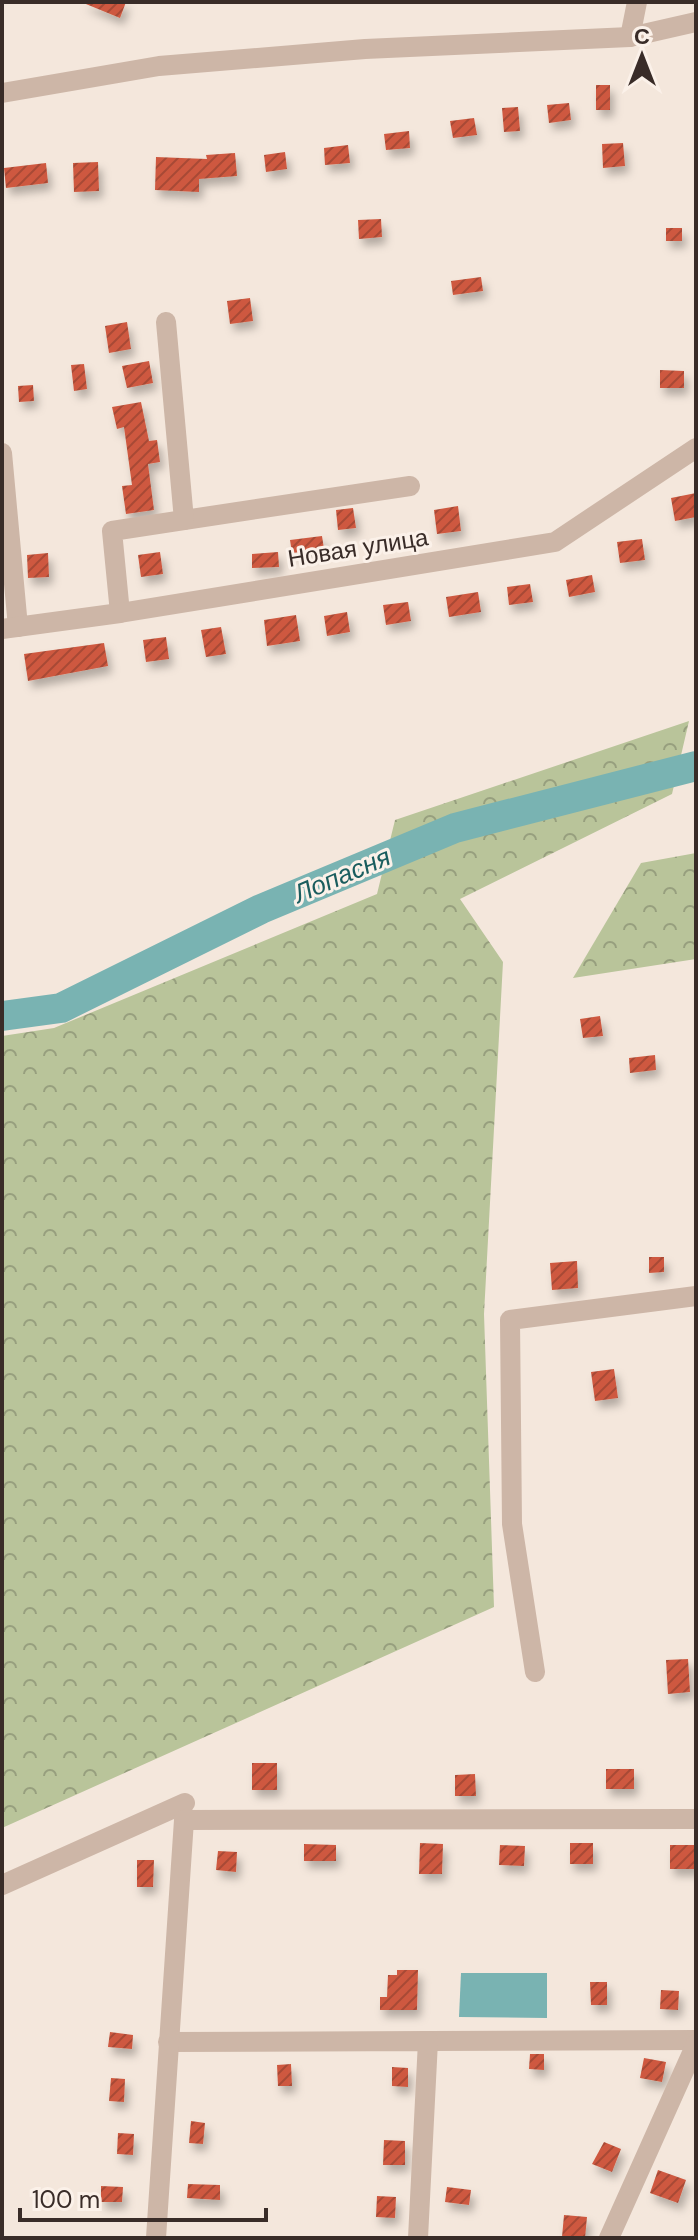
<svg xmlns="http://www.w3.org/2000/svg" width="698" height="2240" viewBox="0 0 698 2240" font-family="'DM Sans',sans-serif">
	<defs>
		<pattern id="forest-crowns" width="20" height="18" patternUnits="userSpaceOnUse" patternTransform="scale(2)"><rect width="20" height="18" fill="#b9c49a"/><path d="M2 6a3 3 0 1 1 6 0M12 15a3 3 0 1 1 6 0" fill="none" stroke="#979f7e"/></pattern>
		<pattern id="building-hatch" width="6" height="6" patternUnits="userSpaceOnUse" patternTransform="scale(2)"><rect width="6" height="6" fill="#ce593f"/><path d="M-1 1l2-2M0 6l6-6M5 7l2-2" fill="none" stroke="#a84a35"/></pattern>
		<filter id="shadow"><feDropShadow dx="4" dy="7" stdDeviation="4" flood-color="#0004"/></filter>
	</defs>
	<rect width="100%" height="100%" fill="#f4e7dc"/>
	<g fill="url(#forest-crowns)">
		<polygon points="689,721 672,794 460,899 503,962 484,1314 494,1607 2,1828 2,1036 54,1028 377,894 395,820"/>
		<polygon points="696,853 696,959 573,978 641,863"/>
	</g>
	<polygon fill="#79b3b2" points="461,1973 547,1973 547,2018 459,2017"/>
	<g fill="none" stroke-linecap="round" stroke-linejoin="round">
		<polyline stroke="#79b3b2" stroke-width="30" points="2,1016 61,1008 261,909 455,828 696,766"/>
	</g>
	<g fill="url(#building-hatch)" filter="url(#shadow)">
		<polygon points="81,2 126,2 120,18"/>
		<rect x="596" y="85" width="14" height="25"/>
		<polygon points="569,103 571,120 549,123 547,105"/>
		<polygon points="518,107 520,131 504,132 502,108"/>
		<polygon points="474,118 477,135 453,138 450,121"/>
		<polygon points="409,131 410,148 386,150 384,134"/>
		<polygon points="623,143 625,166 603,168 602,144"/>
		<polygon points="348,145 350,163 325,165 324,148"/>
		<polygon points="285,152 287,169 266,172 264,155"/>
		<polygon points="235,153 237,176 199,179 199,192 155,190 156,157 207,159 206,155"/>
		<polygon points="98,162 99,191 74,192 73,163"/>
		<polygon points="46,163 48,183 6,188 4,168"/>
		<polygon points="381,219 382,237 359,239 358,220"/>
		<rect x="666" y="228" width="16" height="13"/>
		<polygon points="481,277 483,291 453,295 451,281"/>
		<polygon points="250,298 253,321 230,324 227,301"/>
		<polygon points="127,322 131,349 109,353 105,326"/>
		<polygon points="149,361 153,383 127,388 122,366"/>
		<polygon points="84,364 87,389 74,391 71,365"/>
		<polygon points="660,370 684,371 684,388 660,388"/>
		<polygon points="33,385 34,401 19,402 18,386"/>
		<polygon points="141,402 149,441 157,440 160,462 148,464 154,510 126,514 122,486 132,485 124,427 117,429 112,407"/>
		<polygon points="696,493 696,517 675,521 671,498"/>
		<polygon points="458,506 461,531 437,534 434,510"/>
		<polygon points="353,508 356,528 338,530 336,510"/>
		<polygon points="322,536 324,549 292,553 290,540"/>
		<polygon points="642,539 645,560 620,563 617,542"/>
		<polygon points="160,552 163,574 141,577 138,555"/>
		<polygon points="278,552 279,567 252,568 252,554"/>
		<polygon points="48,553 49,577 28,578 27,555"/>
		<polygon points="592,575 595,592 569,597 566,580"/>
		<polygon points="530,584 533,602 509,605 507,587"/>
		<polygon points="478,592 481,612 449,617 446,597"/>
		<polygon points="408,602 411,621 386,625 383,605"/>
		<polygon points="347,612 350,632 327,636 324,616"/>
		<polygon points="296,615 300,641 267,646 264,620"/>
		<polygon points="221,627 226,654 206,657 201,630"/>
		<polygon points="166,637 169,659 146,662 143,640"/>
		<polygon points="104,643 108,666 28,681 24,654"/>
		<polygon points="600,1016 603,1036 583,1038 580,1019"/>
		<polygon points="655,1055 656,1070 630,1073 629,1058"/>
		<polygon points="649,1257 664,1257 664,1272 649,1273"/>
		<polygon points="577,1261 578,1288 552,1290 550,1263"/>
		<polygon points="614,1369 618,1398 595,1401 591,1372"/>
		<polygon points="688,1659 690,1692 668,1694 666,1660"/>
		<rect x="252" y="1763" width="25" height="27"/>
		<rect x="606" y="1769" width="28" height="20"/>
		<polygon points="475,1774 476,1796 455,1796 455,1775"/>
		<polygon points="420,1843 443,1844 442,1874 419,1874"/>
		<rect x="570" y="1843" width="23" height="21"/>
		<polygon points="304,1844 336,1845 336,1861 304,1861"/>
		<polygon points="500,1845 525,1846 524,1866 499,1865"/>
		<rect x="670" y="1845" width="26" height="24"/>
		<polygon points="218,1851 237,1852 236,1872 216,1870"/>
		<polygon points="137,1860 154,1860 153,1887 137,1887"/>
		<polygon points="397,1970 418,1970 417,2010 380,2010 380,1997 387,1997 388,1975 397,1975"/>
		<polygon points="590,1982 607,1982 607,2005 591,2005"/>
		<polygon points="661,1990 679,1991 678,2010 660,2009"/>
		<polygon points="110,2032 133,2035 132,2049 108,2047"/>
		<polygon points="530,2054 544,2054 544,2070 529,2069"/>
		<polygon points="644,2058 666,2062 662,2082 640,2078"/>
		<polygon points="291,2064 292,2086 278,2086 277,2065"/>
		<polygon points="392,2067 408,2068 408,2087 392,2086"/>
		<polygon points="111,2078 125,2079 124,2102 109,2101"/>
		<polygon points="191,2121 205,2123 203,2144 189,2143"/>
		<polygon points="118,2133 134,2134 133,2155 117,2154"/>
		<polygon points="384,2140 405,2141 405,2165 383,2165"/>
		<polygon points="604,2142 621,2149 612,2172 592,2164"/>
		<polygon points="658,2170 686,2180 678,2203 650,2193"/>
		<polygon points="188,2184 220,2185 220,2200 187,2198"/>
		<polygon points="101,2186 123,2187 122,2202 101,2202"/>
		<polygon points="447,2187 471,2190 469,2205 445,2202"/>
		<polygon points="377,2196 396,2197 395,2218 376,2217"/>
		<polygon points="564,2215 587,2217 585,2238 562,2237"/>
	</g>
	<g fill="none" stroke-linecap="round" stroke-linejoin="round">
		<g stroke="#cdb6a7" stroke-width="20">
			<polyline points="630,37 637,2"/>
			<polyline points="2,93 159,66 365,49 630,37 696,22"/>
			<polyline points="2,453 18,627"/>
			<polyline points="184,520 410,486"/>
			<polyline points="120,613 112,531 184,520 166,322"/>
			<polyline points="2,629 120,613 555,542 696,448"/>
			<polyline points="535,1672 512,1524 510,1320 696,1296"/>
			<polyline points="2,1885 185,1803"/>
			<polyline points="428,2041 696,2040"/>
			<polyline points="168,2042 428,2041 418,2238"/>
			<polyline points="156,2238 184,1820 696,1819"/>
			<polyline points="609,2238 696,2044"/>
		</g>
	</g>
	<g text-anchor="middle" stroke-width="6" stroke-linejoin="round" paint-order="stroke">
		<g font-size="24" fill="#392c28" stroke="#fbf1e9">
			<text transform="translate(358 548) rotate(-9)" y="8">Новая улица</text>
		</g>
		<g font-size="26" font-style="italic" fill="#1a5d5e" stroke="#fbf1e9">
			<text transform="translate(342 875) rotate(-23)" y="9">Лопасня</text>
		</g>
	</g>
	<rect width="698" height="2240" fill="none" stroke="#392c28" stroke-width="8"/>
	<g transform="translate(642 56)" stroke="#fbf1e9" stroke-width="6" paint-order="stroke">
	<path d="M0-6L14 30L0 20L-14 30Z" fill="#392c28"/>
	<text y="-12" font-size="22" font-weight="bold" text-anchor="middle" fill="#392c28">С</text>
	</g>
	<path d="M20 2208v12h246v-12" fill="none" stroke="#392c28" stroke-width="4"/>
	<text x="32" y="2208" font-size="24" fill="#392c28" stroke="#fbf1e9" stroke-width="6" paint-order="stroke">100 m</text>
</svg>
